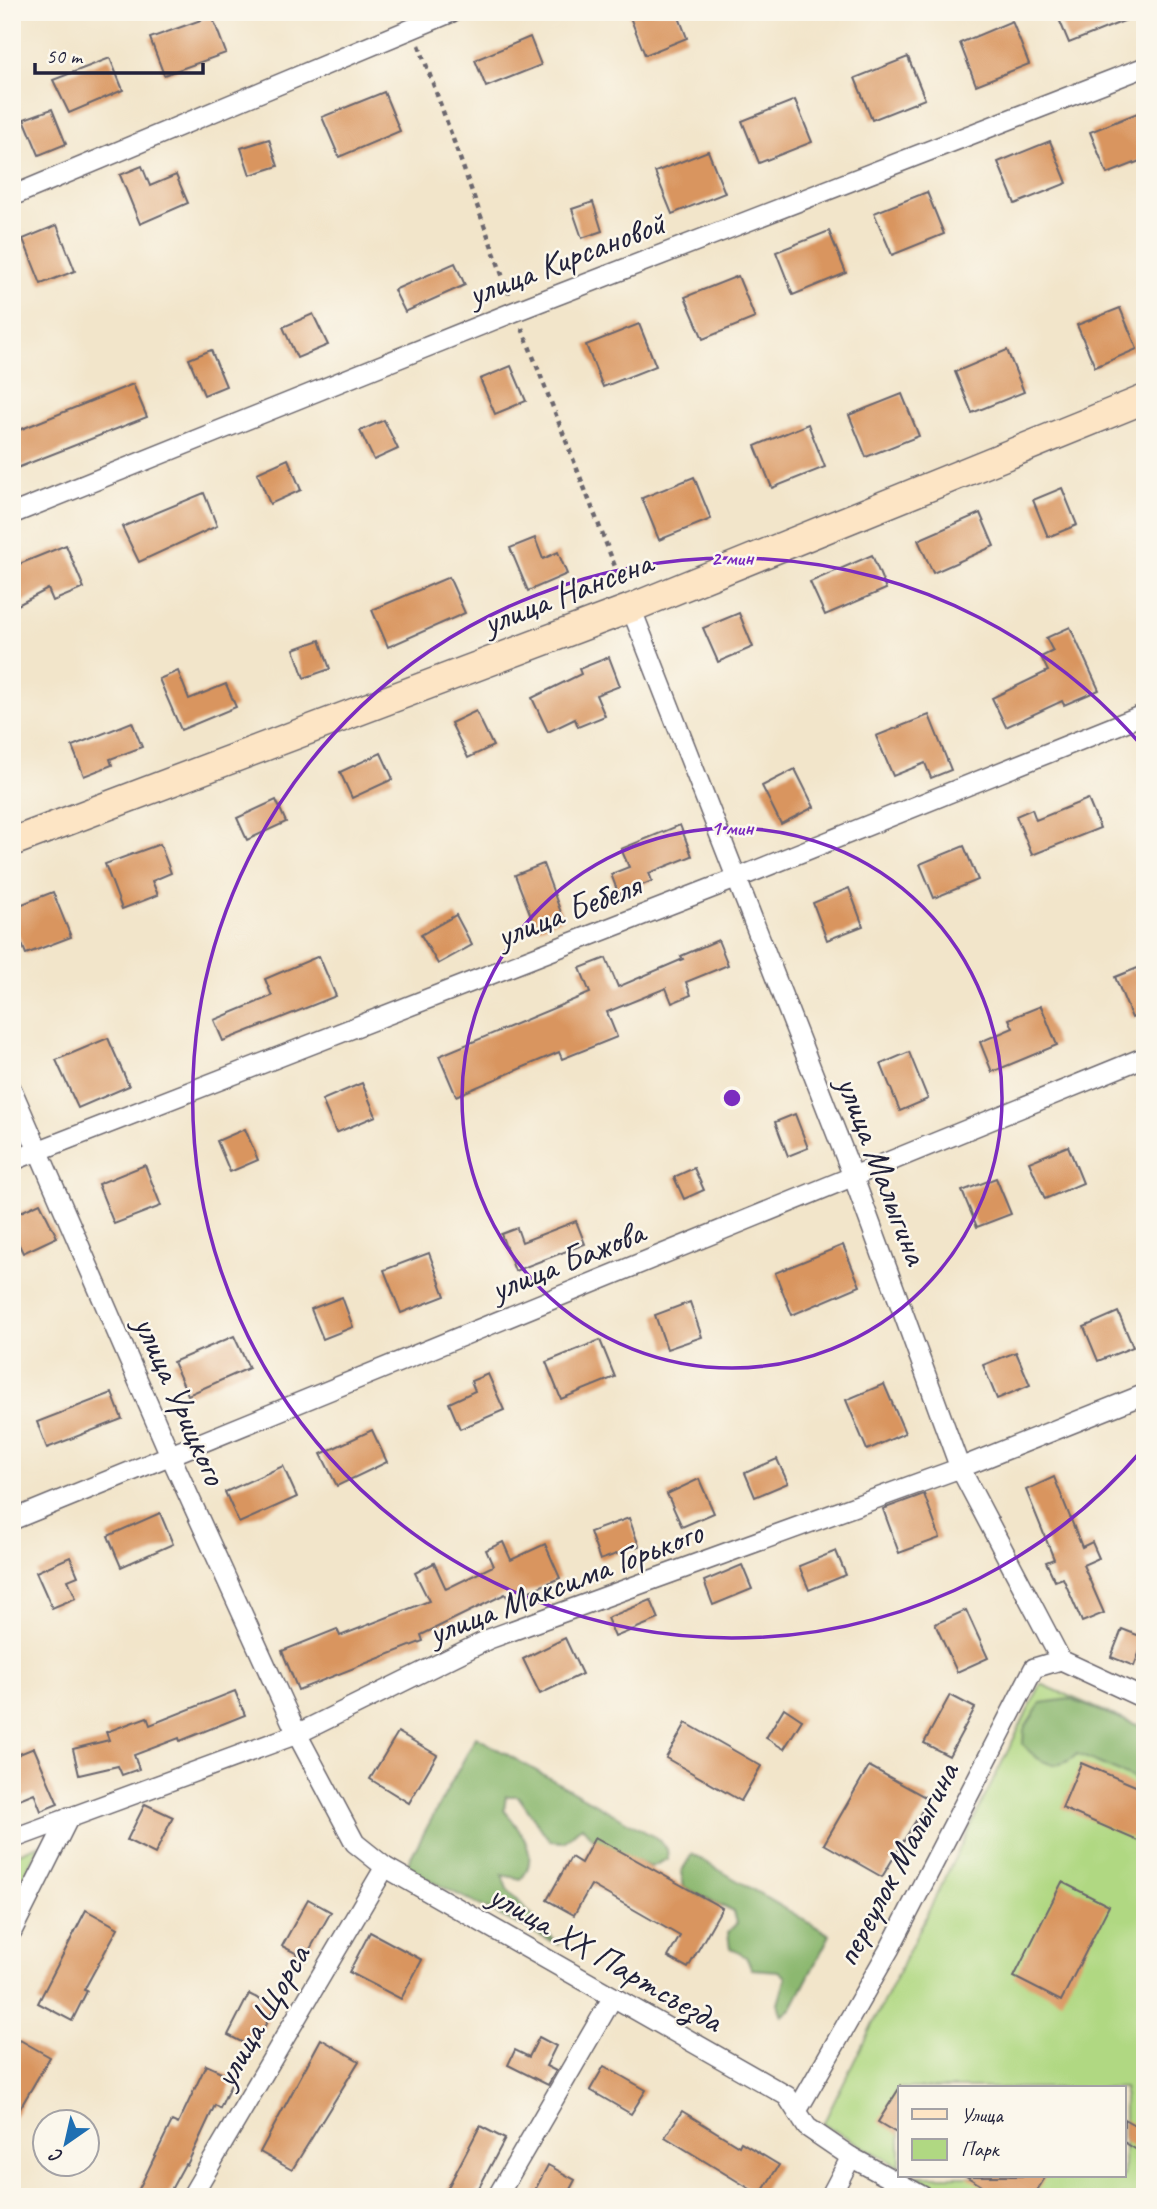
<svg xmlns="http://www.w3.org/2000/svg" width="1157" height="2209" viewBox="0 0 1157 2209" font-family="Caveat,sans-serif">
	<rect width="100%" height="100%" fill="#fbf7ec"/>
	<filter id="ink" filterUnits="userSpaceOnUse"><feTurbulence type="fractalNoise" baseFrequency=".0143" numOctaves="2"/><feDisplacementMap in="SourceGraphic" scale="14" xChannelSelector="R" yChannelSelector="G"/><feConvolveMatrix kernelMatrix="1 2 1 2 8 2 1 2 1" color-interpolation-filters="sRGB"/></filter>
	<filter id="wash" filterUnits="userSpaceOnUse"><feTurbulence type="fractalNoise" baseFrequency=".00686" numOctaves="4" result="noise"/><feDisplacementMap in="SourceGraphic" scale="28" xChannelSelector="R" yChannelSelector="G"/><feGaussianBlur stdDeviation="1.57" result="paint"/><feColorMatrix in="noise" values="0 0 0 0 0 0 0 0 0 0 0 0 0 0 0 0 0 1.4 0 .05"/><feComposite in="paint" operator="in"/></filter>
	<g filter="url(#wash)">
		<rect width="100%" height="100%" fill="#f2e5ca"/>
		<g fill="#b0d882" stroke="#697d5e" stroke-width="2">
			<polygon points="1041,1684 1145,1729 1145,2197 954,2197 916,2176 1124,2176 1124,2088 900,2088 900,2167 823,2124"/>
			<polygon points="40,1844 12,1900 12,1856"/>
		</g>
		<g fill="#8cb870" stroke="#576d56" stroke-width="2">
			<path d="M1069 1699 1145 1728V1783L1077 1754C1058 1774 1037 1762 1023 1744L1024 1729 1041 1703Z"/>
			<path d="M476 1737 658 1839 667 1849 668 1859 651 1867C627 1857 597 1849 582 1826L564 1842 550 1841 518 1796H506L504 1810C521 1830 541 1857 521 1879L502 1875 507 1889 559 1945 405 1868Z"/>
			<polygon points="692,1854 830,1935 792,2008 782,2016 778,2004 786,1977 779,1971 752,1969 746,1957 730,1948 728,1932 737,1923 734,1912 684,1887 681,1872"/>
		</g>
		<g id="blocks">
			<g fill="#d9955f">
				<polygon points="628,12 677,12 687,38 645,55"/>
				<polygon points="1056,12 1144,12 1144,13 1069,43"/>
				<polygon points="212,16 226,53 164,75 150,38"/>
				<polygon points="1012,21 1029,64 976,85 960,43"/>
				<polygon points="530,37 541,65 486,87 475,60"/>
				<polygon points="908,57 925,99 872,120 855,78"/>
				<polygon points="110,58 123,90 69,113 53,80"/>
				<polygon points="384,92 400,131 339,157 322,117"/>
				<polygon points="795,100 812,142 759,163 742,121"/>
				<polygon points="52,109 66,144 39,155 24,119"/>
				<polygon points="1145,110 1145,159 1107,174 1090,132"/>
				<polygon points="269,139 278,166 250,175 241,148"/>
				<polygon points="1050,141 1067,183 1015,204 998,162"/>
				<polygon points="708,151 725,193 672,214 655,172"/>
				<polygon points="142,166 150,186 176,175 188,203 140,224 120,175"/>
				<polygon points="927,192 944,234 892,255 874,213"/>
				<polygon points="593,202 602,231 582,238 572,209"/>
				<polygon points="57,225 75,271 41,284 23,239"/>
				<polygon points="829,231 846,273 793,295 776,252"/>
				<polygon points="455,263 465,285 405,312 394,290"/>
				<polygon points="738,276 755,318 703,339 685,297"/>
				<polygon points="1120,308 1137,349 1095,367 1077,325"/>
				<polygon points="313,314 328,345 297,358 283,327"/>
				<polygon points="639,324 656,366 603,387 586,345"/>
				<polygon points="211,350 226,386 204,395 189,359"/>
				<polygon points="1007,350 1024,392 972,413 955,372"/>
				<polygon points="511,366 526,401 495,414 480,379"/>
				<polygon points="133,384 147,417 12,470 12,433"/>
				<polygon points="902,394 919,436 866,457 849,415"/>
				<polygon points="384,420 398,449 374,460 360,431"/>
				<polygon points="808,424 825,467 772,488 755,446"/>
				<polygon points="288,459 301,490 270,504 257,473"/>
				<polygon points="694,477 711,519 659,540 642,498"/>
				<polygon points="1062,488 1077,525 1048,537 1033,500"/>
				<polygon points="204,493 217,526 139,562 122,527"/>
				<polygon points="980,513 994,546 933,573 918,540"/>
				<polygon points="535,538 543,559 558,552 567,574 528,591 510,548"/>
				<polygon points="66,545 84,588 53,601 48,589 12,608 12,567"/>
				<polygon points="872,555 886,589 825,615 810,582"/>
				<polygon points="449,577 465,613 388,647 372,610"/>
				<polygon points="739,613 753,647 718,662 703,628"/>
				<polygon points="1070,627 1099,690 1064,705 1062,701 1006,727 992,698 1048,671 1041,657 1053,651 1046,638"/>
				<polygon points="320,640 330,669 304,678 294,649"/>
				<polygon points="609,657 620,686 596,695 605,716 578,727 575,719 548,732 532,698 581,674 579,669"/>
				<polygon points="178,671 189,699 226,684 236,707 181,730 159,679"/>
				<polygon points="476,711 493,746 468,758 451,723"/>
				<polygon points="929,715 951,770 931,778 925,763 893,776 876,736"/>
				<polygon points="132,722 142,747 110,759 112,765 84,776 72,746"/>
				<polygon points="381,753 393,779 352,798 340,772"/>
				<polygon points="795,769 814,807 781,824 762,786"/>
				<polygon points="1088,799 1100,828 1032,855 1016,816 1032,809 1036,820"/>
				<polygon points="276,800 286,822 247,840 237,818"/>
				<polygon points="680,825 692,856 649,873 652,881 619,895 611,874 629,867 621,849"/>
				<polygon points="160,844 171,873 152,881 158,895 122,909 105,864"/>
				<polygon points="964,846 978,880 934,898 920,864"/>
				<polygon points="543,864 563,918 536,929 515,875"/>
				<polygon points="849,888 863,926 827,940 813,903"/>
				<polygon points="53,892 71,937 26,954 12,919 12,908"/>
				<polygon points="456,915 472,945 438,964 421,935"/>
				<polygon points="718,940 728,965 686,982 691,995 672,1003 666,988 607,1012 617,1037 562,1059 559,1052 456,1096 439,1056 590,993 580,968 606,958 618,987 683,959 681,956"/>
				<polygon points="319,956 336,996 223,1041 214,1020 272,996 265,979"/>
				<polygon points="1145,965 1145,1012 1132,1018 1115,977"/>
				<polygon points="1041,1006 1057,1045 992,1072 980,1042 1013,1028 1009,1019"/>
				<polygon points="108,1038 129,1086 78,1108 56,1060"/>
				<polygon points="909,1052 928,1099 900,1111 881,1064"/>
				<polygon points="362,1083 376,1116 336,1133 322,1100"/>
				<polygon points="795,1114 808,1148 788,1156 775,1122"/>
				<polygon points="245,1129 258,1160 230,1172 217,1141"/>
				<polygon points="1068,1146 1083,1183 1045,1199 1029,1162"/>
				<polygon points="145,1165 161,1206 114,1224 98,1184"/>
				<polygon points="694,1168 704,1190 684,1199 674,1177"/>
				<polygon points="996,1178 1011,1214 977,1227 962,1191"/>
				<polygon points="40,1203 57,1237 23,1253 12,1230 12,1216"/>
				<polygon points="576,1221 585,1244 515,1271 501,1234 517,1228 522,1242"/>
				<polygon points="843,1245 860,1286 792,1315 775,1273"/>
				<polygon points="429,1253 445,1296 401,1313 384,1270"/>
				<polygon points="342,1297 353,1327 323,1339 311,1309"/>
				<polygon points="690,1302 702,1337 667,1349 655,1315"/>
				<polygon points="1118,1312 1133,1347 1098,1361 1084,1327"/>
				<polygon points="234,1336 249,1368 188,1395 173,1362"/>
				<polygon points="600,1340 615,1377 561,1399 546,1362"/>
				<polygon points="1016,1352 1030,1385 997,1399 983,1365"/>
				<polygon points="488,1374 504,1410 460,1429 449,1403 475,1391 471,1381"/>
				<polygon points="884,1384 905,1433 867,1450 846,1400"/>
				<polygon points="112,1393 122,1419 47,1448 37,1422"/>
				<polygon points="372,1430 387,1462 337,1486 321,1454"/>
				<polygon points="777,1459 788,1483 755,1497 745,1473"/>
				<polygon points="283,1466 297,1497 239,1523 225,1492"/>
				<polygon points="1054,1477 1082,1547 1092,1542 1099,1558 1083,1565 1104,1613 1082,1622 1063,1578 1055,1581 1046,1562 1054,1559 1026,1490"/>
				<polygon points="699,1479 714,1513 682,1527 667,1494"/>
				<polygon points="924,1494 940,1538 899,1553 883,1509"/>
				<polygon points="160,1513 173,1544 121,1567 108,1536"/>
				<polygon points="629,1518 639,1546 600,1560 590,1532"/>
				<polygon points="503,1542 511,1560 545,1544 560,1578 509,1600 505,1594 421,1635 423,1641 298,1690 282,1651 337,1629 340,1636 429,1601 415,1573 434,1563 446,1589 493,1566 486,1550"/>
				<polygon points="836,1551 846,1575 809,1590 799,1566"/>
				<polygon points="70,1557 78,1576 68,1580 76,1598 52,1608 36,1572"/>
				<polygon points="742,1565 752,1589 713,1605 704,1581"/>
				<polygon points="651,1600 659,1619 615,1637 607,1618"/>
				<polygon points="966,1610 988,1658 957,1672 935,1624"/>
				<polygon points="1122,1629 1145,1638 1134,1666 1111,1657"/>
				<polygon points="565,1638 582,1674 540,1694 523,1659"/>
				<polygon points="235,1691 245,1715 180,1741 179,1738 134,1755 139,1769 122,1775 118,1766 79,1775 73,1749 109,1740 106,1732 147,1717 150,1725"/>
				<polygon points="950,1695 975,1708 949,1756 924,1743"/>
				<polygon points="784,1708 802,1720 784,1749 766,1738"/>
				<polygon points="686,1723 761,1766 741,1801 666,1758"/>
				<polygon points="398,1732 437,1755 409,1803 370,1779"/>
				<polygon points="34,1748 58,1804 41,1811 34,1793 12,1802 12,1757"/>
				<polygon points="1081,1763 1145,1790 1145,1844 1062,1808"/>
				<polygon points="869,1766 929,1799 882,1877 824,1844"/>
				<polygon points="145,1804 173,1817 155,1854 127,1840"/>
				<polygon points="595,1837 722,1908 688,1968 668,1957 680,1936 591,1885 574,1915 547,1900 571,1857 581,1863"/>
				<polygon points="1062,1882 1109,1906 1061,2001 1014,1977"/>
				<polygon points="308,1899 331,1912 305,1958 282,1946"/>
				<polygon points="86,1910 118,1928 84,1990 87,1991 72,2021 38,2003"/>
				<polygon points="370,1932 422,1960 401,1999 349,1972"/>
				<polygon points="249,1994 275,2007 253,2048 228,2035"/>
				<polygon points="539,2037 556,2046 546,2066 556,2071 548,2085 508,2065 515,2050 529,2057"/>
				<polygon points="321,2039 359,2061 292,2170 260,2152"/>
				<polygon points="20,2040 50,2057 12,2122 12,2054"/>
				<polygon points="206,2065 234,2078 220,2108 215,2105 187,2165 185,2164 167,2197 135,2197 172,2121 178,2124"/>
				<polygon points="604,2066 646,2090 631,2114 590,2090"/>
				<polygon points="900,2087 900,2135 878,2122"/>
				<polygon points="682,2111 739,2146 741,2142 779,2165 760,2195 665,2137"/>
				<polygon points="1124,2119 1145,2131 1145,2155 1124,2142"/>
				<polygon points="480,2126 505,2139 474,2197 443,2197"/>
				<polygon points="548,2165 575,2180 566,2197 544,2197 534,2192"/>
				<polygon points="966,2176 1046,2176 1033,2197 1000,2197"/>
			</g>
		</g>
	</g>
	<g filter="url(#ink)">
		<use href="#blocks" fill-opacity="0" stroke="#6b666d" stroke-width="2"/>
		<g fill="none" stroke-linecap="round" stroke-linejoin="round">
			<defs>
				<g id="minor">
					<polyline points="12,196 452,12"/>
					<polyline points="12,514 516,311 1145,67"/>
					<polyline points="631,608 853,1176 960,1468 1061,1660 1145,1699"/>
					<polyline points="12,1090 171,1457 297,1734 355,1843 385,1867 787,2096 807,2127 851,2157 924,2197"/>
					<polyline points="12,1161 735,879 1145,714"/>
					<polyline points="12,1520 1145,1057"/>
					<polyline points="12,1839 297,1734 489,1639 960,1468 1145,1394"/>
					<polyline points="12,1931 69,1817"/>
					<polyline points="797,2111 890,1948 1034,1668 1061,1660"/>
					<polyline points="191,2197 385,1867"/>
					<polyline points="497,2197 613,1997"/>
					<polyline points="830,2197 851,2157"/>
				</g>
				<polyline id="secondary" points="12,842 631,608 1145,399"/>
			</defs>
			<use href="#minor" stroke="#6b666d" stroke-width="22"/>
			<use href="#secondary" stroke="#6b666d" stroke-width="31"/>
			<g stroke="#6b666d" stroke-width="4.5" stroke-dasharray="5 5" stroke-linecap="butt">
				<polyline points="419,45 509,294"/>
				<polyline points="522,328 623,587"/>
			</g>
			<use href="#minor" stroke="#fff" stroke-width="19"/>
			<use href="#secondary" stroke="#fde5c5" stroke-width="28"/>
		</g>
	</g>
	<g fill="none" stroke="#7b2cbf" stroke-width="3.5">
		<circle cx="732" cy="1098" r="270"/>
		<path d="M1143 1449A540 540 0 1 1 1143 747"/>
	</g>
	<g text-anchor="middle" stroke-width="5" stroke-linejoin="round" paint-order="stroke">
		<g font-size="35" fill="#22223b" stroke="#fbf7ec">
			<text transform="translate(566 258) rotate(-21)" y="12">улица Кирсановой</text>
			<text transform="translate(567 592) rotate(-21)" y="12">улица Нансена</text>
			<text transform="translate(568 910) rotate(-21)" y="12">улица Бебеля</text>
			<text transform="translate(883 1170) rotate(69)" y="12">улица Малыгина</text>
			<text transform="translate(567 1260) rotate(-22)" y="12">улица Бажова</text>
			<text transform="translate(181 1400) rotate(66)" y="12">улица Урицкого</text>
			<text transform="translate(565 1582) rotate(-21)" y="12">улица Максима Горького</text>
			<text transform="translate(896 1864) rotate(-62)" y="12">переулок Малыгина</text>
			<text transform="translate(606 1957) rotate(30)" y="12">улица XX Партсъезда</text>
			<text transform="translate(261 2016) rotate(-60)" y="12">улица Щорса</text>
		</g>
	</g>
	<circle cx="732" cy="1098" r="10" fill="#7b2cbf" stroke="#fbf7ec" stroke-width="3.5"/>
	<g font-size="21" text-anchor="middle" font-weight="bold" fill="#7b2cbf" stroke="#fbf7ec" stroke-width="5" stroke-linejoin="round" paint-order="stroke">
		<text x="732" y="565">2 мин</text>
		<text x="732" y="835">1 мин</text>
	</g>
	<rect width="1157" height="2209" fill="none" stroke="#fbf7ec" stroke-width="42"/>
	<rect x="898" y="2086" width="228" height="91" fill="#fbf7ec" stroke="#a4a2a5" stroke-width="2"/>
	<rect x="912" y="2109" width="35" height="10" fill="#fde5c5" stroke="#a4a2a5" stroke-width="2"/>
	<text x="961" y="2122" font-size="21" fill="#22223b">Улица</text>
	<rect x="912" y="2139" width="35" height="21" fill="#b0d882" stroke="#a4a2a5" stroke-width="2"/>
	<text x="961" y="2156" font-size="21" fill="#22223b">Парк</text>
	<g transform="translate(66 2143) rotate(214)"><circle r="33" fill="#fbf7ec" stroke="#a4a2a5" stroke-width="2"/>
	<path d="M0-5L12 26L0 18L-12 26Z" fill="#1f6fb2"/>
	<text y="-10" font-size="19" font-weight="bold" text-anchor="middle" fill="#22223b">С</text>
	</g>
	<path d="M35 63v10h168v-10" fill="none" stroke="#22223b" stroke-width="3.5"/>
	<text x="46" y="63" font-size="21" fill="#22223b" stroke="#fbf7ec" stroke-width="5" paint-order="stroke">50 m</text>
</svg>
